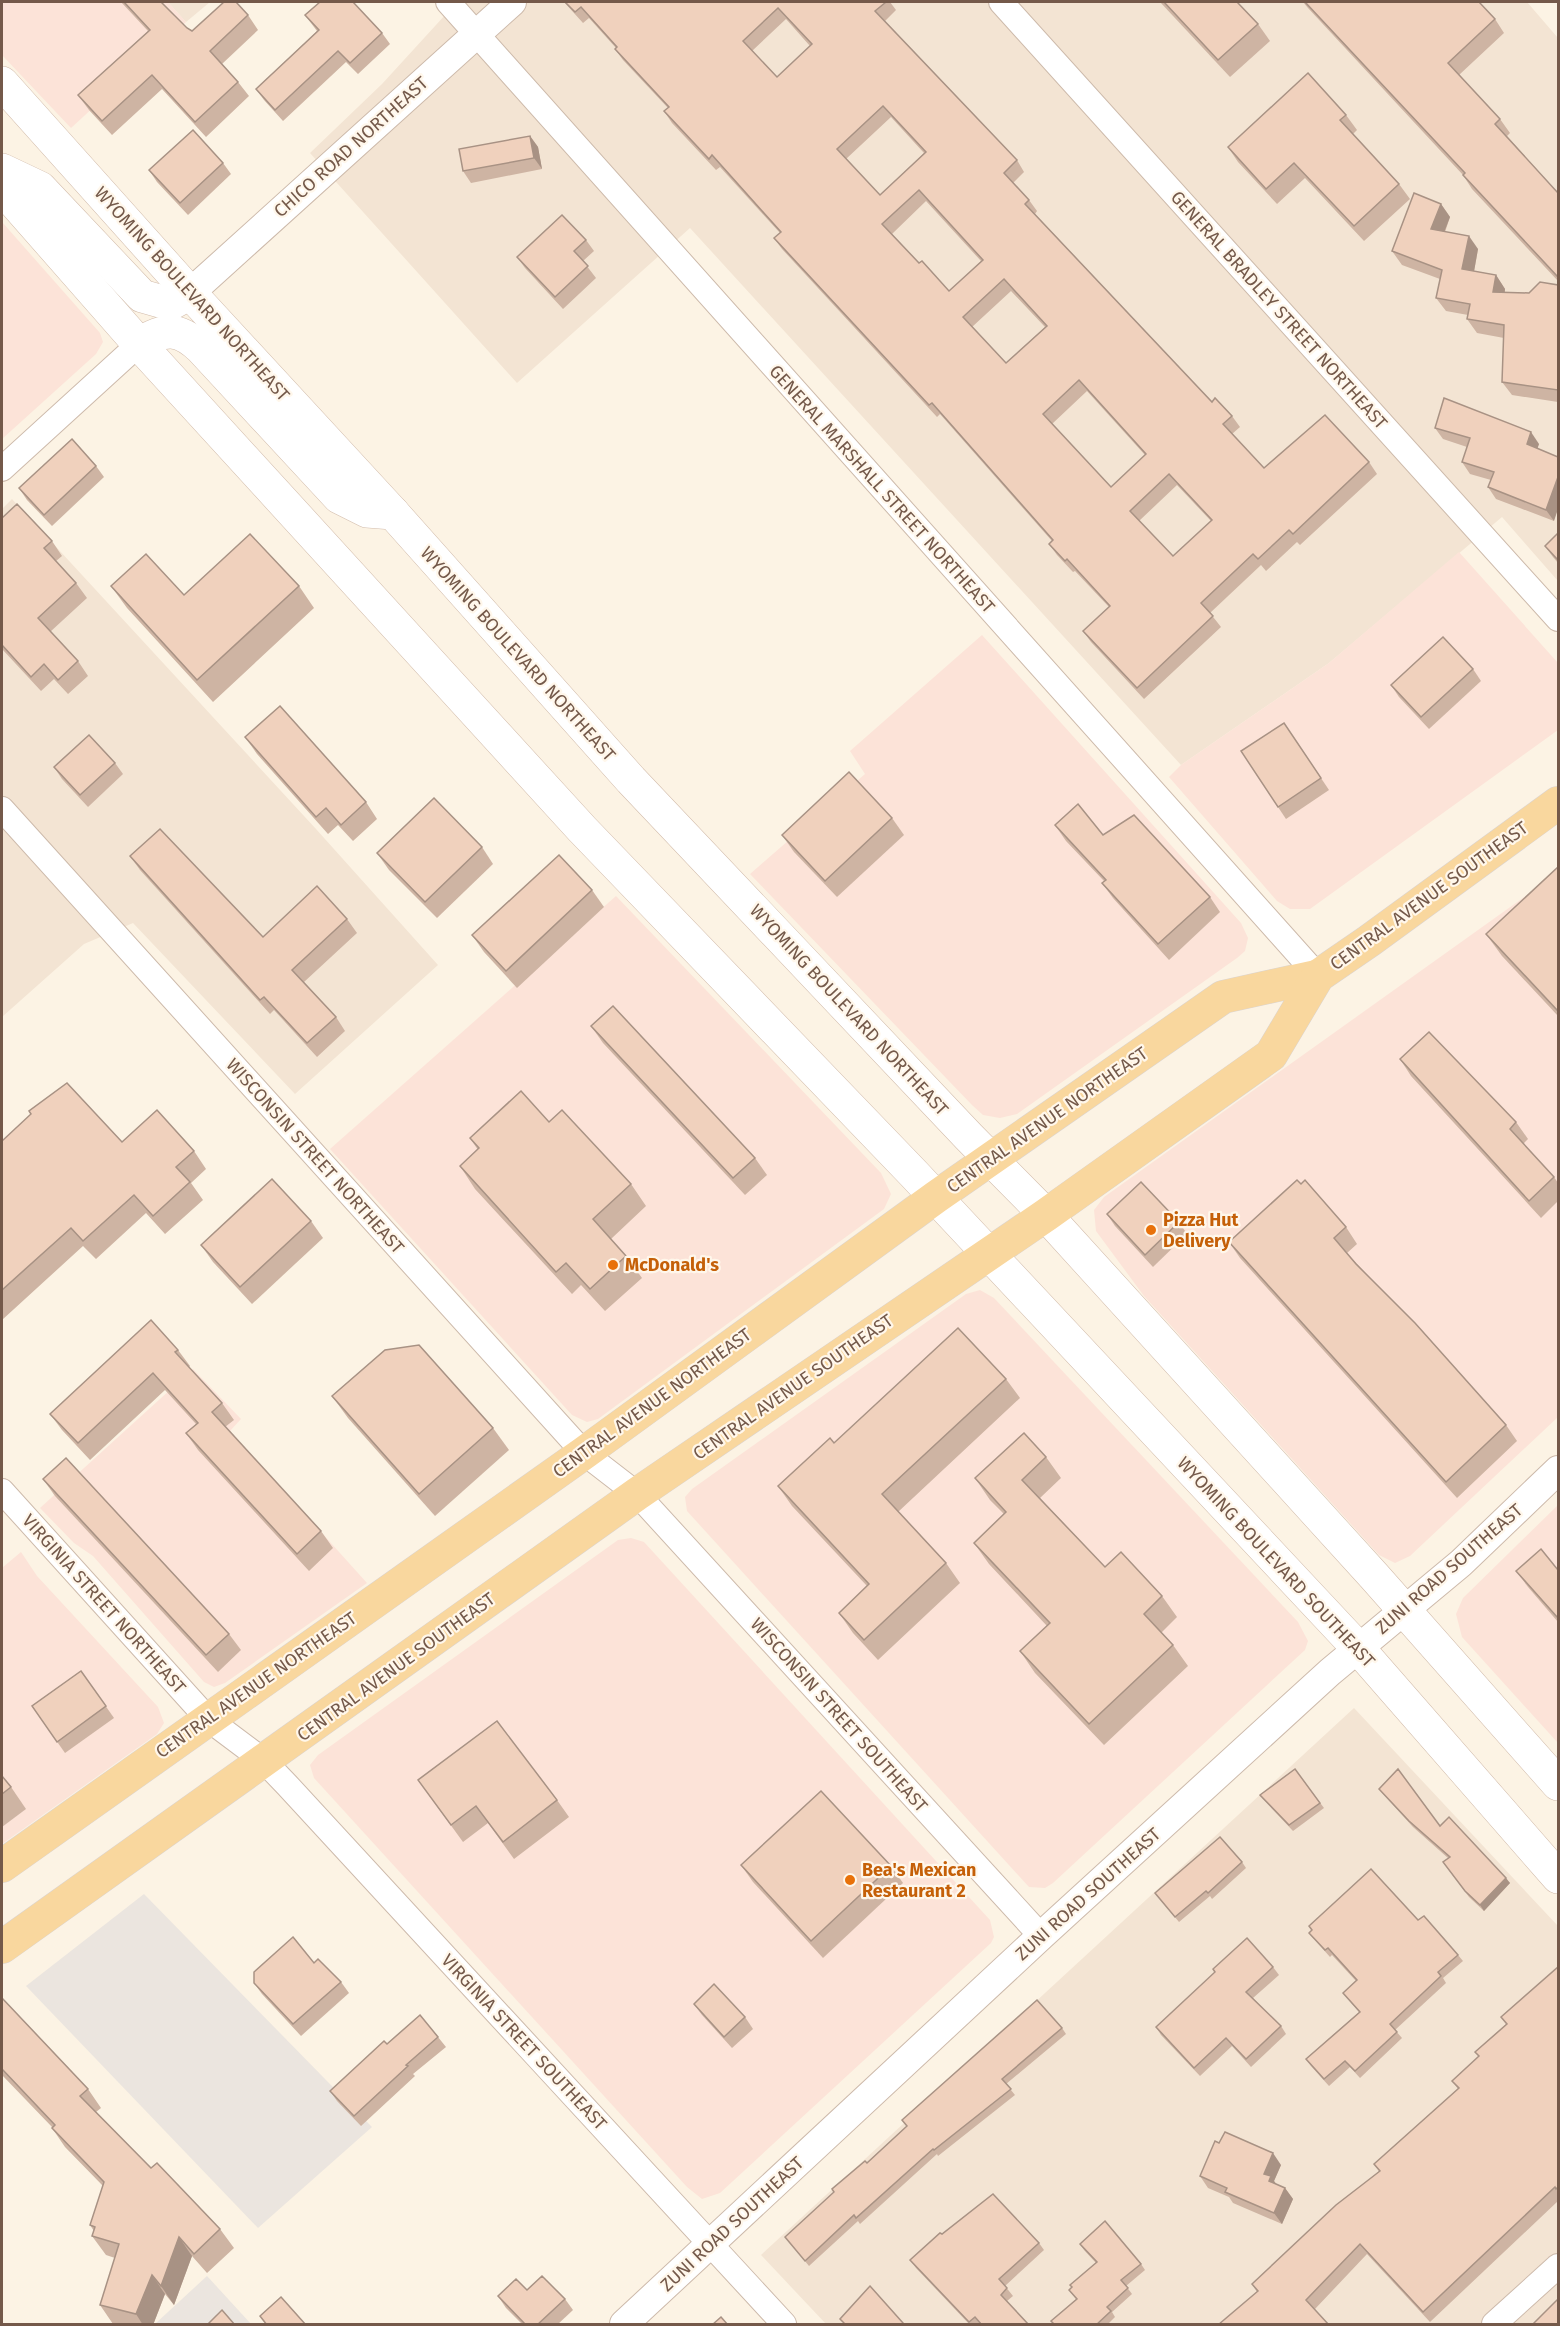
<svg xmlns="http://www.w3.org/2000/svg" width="1560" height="2326" viewBox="0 0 1560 2326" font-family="'Fira Sans',sans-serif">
	<rect width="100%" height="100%" fill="#fcf3e4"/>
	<g fill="#f3e4d3">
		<polygon points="168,2 210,2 186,22"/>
		<polygon points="457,2 1527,2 1558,38 1558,581 1502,517 1329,663 1181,765 690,228 517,383 310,153 382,84"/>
		<polygon points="12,499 316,829 438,965 295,1094 133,923 84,944 2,1017 2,509"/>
		<polygon points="1354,1708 1558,1926 1558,2324 826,2324 761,2255"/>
	</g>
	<g fill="#fce3d8">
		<polygon points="2,2 168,2 186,22 71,128 2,55"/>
		<polygon points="2,222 100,333 103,342 96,354 2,439"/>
		<polygon points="1459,552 1558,663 1558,730 1310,909 1290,909 1277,901 1169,777 1181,765 1329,663"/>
		<polygon points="982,635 1241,923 1248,938 1245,951 1237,958 1017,1114 1000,1118 983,1115 972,1105 750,874 865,774 850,751"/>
		<polygon points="1558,873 1558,1417 1410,1556 1395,1563 1379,1555 1144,1296 1096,1231 1094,1210 1104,1197"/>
		<polygon points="616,896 881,1173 891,1194 884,1209 598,1419 587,1422 572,1415 330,1149"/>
		<polygon points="980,1290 994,1298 1298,1622 1308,1641 1305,1650 1053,1883 1045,1888 1029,1887 687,1511 685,1497 692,1489 966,1294"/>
		<polygon points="193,1369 241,1419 230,1431 367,1583 225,1683 214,1687 204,1682 93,1556 74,1543 40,1508"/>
		<polygon points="1558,1505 1558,1743 1462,1637 1456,1614 1463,1598"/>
		<polygon points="631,1538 644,1542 990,1920 994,1937 991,1943 720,2193 702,2199 687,2187 314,1778 310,1765 318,1755 618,1540"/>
		<polygon points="21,1552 37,1576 158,1707 164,1723 157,1734 2,1844 2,1568"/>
	</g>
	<g fill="#ebe5df">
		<polygon points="144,1894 372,2127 258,2228 26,1986"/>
		<polygon points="207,2276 251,2324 155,2324"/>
	</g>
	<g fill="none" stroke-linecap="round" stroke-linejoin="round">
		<defs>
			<g id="minor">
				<polyline points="448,2 1318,976"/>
				<polyline points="1001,2 1558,619"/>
				<polyline points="2,469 139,344"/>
				<polyline points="2,809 584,1453 637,1494 1041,1936"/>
				<polyline points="2,1491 208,1719 264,1761 287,1785 784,2324"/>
				<polyline points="1494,2324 1558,2266"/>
			</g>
			<g id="tertiary">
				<polyline points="190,293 512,2"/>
				<polyline points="624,2324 1041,1936 1330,1672 1461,1563 1558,1470"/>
			</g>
			<g id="secondary">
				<polyline points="2,83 190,293 393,513 631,780 969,1137 1046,1215 1374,1576 1558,1784"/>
				<polyline points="2,170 40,188 142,296 170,304 190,293"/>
				<polyline points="2,188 139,344 582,829 914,1174 1358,1648 1558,1877"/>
				<path d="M139 344C165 328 178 327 201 348L339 497 367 511 393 513"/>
			</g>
			<g id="primary">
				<polyline points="2,1866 584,1453 936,1197 1223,997 1318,976"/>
				<polyline points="2,1947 637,1494 1046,1215 1271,1055 1318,976 1369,941 1558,803"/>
			</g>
		</defs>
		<use href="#minor" stroke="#cdbaab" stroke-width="26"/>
		<use href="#tertiary" stroke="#cdbaab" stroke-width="30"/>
		<use href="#secondary" stroke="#d2bcab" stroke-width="34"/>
		<use href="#primary" stroke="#dbd4d0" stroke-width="34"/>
		<use href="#minor" stroke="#fff" stroke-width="24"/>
		<use href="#tertiary" stroke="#fff" stroke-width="28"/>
		<use href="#secondary" stroke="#fff" stroke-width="33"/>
		<use href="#primary" stroke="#f9d79e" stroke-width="33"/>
	</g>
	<g fill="#ceb4a3" fill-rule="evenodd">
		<polygon points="121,2 161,2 187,28 192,31 248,15 258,30 222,64 238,82 249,96 206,137 162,89 112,135 89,110 78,95 148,31"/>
		<path d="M564 2H890L896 10 885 21 1017 160 1024 172 1013 183 1029 200 1037 211 1035 214 1212 402 1232 416 1240 427 1232 434 1264 468 1369 462 1377 474 1300 545 1297 542 1266 571 1261 565 1210 613 1221 627 1144 699 1091 642 1083 631 1109 607 1075 571 1073 572 1057 555 1049 544 1052 541 940 414 937 417 782 249 774 238 780 233 720 167 716 170 672 123 664 111 668 108 623 60 615 49 616 48 589 18 583 23ZM786 19 810 46 777 77 752 51ZM891 117 924 153 880 195 846 159ZM926 201 981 261 949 291 919 263 892 234ZM1011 291 1045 327 1006 363 972 327ZM1087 391 1145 455 1111 487 1052 424ZM1177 485 1211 521 1173 556 1139 521Z"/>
		<polygon points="1160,2 1237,2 1258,24 1270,41 1230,77"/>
		<polygon points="1303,2 1479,2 1495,19 1504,33 1459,75 1500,119 1510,133 1507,136 1558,193 1558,281 1472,189 1463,175 1308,8"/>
		<polygon points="305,15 382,33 390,44 358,74 346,62 283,121 264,100 256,89 317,31"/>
		<polygon points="1346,115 1357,130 1353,134 1399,184 1410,199 1364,241 1305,178 1277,204 1238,162 1228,147"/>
		<polygon points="530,136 538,147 542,169 471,183 463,171"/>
		<polygon points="223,163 231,174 188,215 157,182 149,170"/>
		<polygon points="1441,204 1450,217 1445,232 1478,249 1474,271 1496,275 1505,289 1505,292 1529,293 1558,285 1558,402 1512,395 1502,382 1504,338 1477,333 1467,319 1468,315 1446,311 1436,298 1440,279 1402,265 1392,251"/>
		<polygon points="586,240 594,251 583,261 596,278 563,309 525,268 517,257"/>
		<polygon points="1435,428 1539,444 1537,448 1554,521 1496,499 1488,487 1491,480 1470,474 1462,462 1467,447 1443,439"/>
		<polygon points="96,466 104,477 52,526 27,500 19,488"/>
		<polygon points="2,518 52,541 62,556 56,561 76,583 87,598 50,632 78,661 88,676 68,694 54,679 41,691 2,649"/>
		<polygon points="1558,533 1558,563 1553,557 1545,546"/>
		<polygon points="111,586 184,595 299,586 314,608 213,702 127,608"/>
		<polygon points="1473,669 1481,681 1429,729 1399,697 1391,685"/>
		<polygon points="1284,723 1329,790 1286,819 1278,807"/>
		<polygon points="245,737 366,802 377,819 353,841 338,825 328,834 257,754"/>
		<polygon points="115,763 123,774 88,807 62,779 54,767"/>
		<polygon points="892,818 904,835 837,897 794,852 782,835"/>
		<polygon points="1055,825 1103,835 1210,897 1220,912 1169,960 1113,898 1102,883 1104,881 1066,841"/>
		<polygon points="482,847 493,864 437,918 389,870 377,853"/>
		<polygon points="130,856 263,937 347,919 357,933 304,982 336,1017 345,1031 317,1057 274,1010 270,1014 140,870"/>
		<polygon points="1558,867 1558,1016 1502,956 1486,934"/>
		<polygon points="592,890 604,907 517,988 484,952 472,935"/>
		<polygon points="591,1026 755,1158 767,1175 745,1195 603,1043"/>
		<polygon points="1400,1059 1516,1122 1528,1139 1523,1144 1554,1177 1558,1183 1558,1201 1541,1218 1411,1076"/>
		<polygon points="549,1122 631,1184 646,1206 611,1239 626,1256 642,1278 605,1311 581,1285 572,1294 475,1189 460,1166 478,1150 470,1138"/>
		<polygon points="2,1141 122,1142 194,1151 206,1169 191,1183 203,1200 165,1234 146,1213 96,1259 83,1246 2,1320"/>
		<polygon points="1107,1214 1179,1222 1187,1234 1153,1267 1115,1226"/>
		<polygon points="311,1221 323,1238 252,1304 213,1262 201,1245"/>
		<polygon points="1346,1227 1357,1244 1347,1253 1506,1425 1517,1441 1457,1498 1240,1258 1229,1242"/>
		<polygon points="178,1350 190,1366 189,1367 222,1403 234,1420 225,1427 321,1531 333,1548 309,1571 198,1450 186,1433 196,1424 165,1390 90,1460 62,1430 50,1414"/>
		<polygon points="1006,1379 1020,1398 898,1512 946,1563 960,1583 878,1660 853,1633 839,1613 867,1586 792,1506 778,1486 834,1443"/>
		<polygon points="332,1396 493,1428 509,1450 435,1516 348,1418"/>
		<polygon points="1046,1457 1061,1478 1040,1498 1105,1567 1162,1596 1177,1617 1161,1633 1173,1645 1188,1666 1104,1745 1035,1673 1020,1651 1047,1626 989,1564 974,1543 1004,1514 990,1500 975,1478"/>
		<polygon points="43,1479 229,1634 241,1650 218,1672 55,1496"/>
		<polygon points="1558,1570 1558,1622 1528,1587 1516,1571"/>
		<polygon points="81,1671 114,1718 65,1753 32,1706"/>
		<polygon points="1295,1769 1324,1808 1293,1831 1264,1800 1260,1795"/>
		<polygon points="2,1776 11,1787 26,1809 2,1827"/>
		<polygon points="418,1780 557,1800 569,1817 514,1859 488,1823 463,1842"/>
		<polygon points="1379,1789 1440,1826 1510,1883 1484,1911 1469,1897 1443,1862 1448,1858 1413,1827 1383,1794"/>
		<polygon points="1242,1862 1246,1868 1212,1899 1210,1896 1179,1922 1155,1893"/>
		<polygon points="741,1865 891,1866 903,1883 823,1958 753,1882"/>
		<polygon points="1418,1920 1458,1955 1463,1961 1443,1978 1446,1983 1395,2030 1402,2038 1360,2078 1350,2067 1329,2086 1311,2066 1306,2059 1359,2012 1343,1993 1356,1981 1332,1955 1330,1957 1314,1939 1309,1933 1312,1930 1309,1926"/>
		<polygon points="1273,1967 1279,1975 1253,1998 1281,2026 1286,2034 1251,2067 1232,2046 1200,2076 1161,2035 1156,2027"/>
		<polygon points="1558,1967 1558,2201 1430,2322 1367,2254 1315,2309 1257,2292 1252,2284 1379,2171 1374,2164 1458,2089 1452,2081 1479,2057 1475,2052 1506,2024 1501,2017"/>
		<polygon points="341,1982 349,1993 301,2036 262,1994 254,1983"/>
		<polygon points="2,1998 88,2089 101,2108 96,2112 151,2168 220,2229 234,2248 207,2273 192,2256 174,2305 165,2294 153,2325 113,2324 100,2305 115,2258 106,2255 92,2236 94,2231 90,2225 103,2186 65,2147 52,2128 52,2127 2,2075"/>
		<polygon points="694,2004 745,2017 753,2029 732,2048 702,2015"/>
		<polygon points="1062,2028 1066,2034 1006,2084 1015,2095 938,2156 937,2154 860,2224 858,2221 809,2266 785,2237 907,2126 902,2120"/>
		<polygon points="438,2037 446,2047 413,2074 415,2076 361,2126 337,2101 330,2091 387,2044"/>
		<polygon points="1281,2165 1274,2181 1276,2184 1285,2188 1293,2199 1282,2224 1233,2203 1229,2197 1208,2188 1200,2176"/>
		<polygon points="942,2234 1039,2243 1044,2250 1005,2286 1013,2296 1007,2301 1029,2325 970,2325 916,2268 910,2260"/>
		<polygon points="1080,2244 1141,2264 1145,2270 1126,2286 1132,2294 1112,2312 1115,2317 1107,2325 1054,2325 1051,2321 1076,2299 1069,2290 1096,2263 1084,2250"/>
		<polygon points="498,2296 565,2299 573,2310 557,2325 523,2325 506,2308"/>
	</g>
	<g fill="#a89284">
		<polygon points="530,136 538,147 542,169 534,158"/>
		<polygon points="1441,204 1450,217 1440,243 1431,229"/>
		<polygon points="1469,236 1478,249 1472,283 1462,269"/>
		<polygon points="1496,275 1505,289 1503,305 1493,292"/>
		<polygon points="1531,432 1539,444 1535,456 1527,444"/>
		<polygon points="1558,477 1558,509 1554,521 1546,510"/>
		<polygon points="1506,1878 1510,1883 1484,1911 1480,1905"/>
		<polygon points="1273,2153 1281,2165 1274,2181 1279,2188 1277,2192 1264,2174"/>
		<polygon points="1285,2188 1293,2199 1282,2224 1274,2213"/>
		<polygon points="179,2237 192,2256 174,2305 161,2286"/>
		<polygon points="152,2275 165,2294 153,2325 143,2325 136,2314"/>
	</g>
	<g fill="#f0d1bd" stroke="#a89284" stroke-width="1.5" fill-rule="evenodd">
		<polygon points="124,2 161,2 187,28 192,31 224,2 236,2 248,15 210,51 238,82 195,122 152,75 102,121 78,95 150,30"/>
		<polygon points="320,2 353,2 382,33 350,63 338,51 275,110 256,89 319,30 305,15"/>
		<path d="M565 2H886L875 11 1017 160 1004 173 1029 200 1025 204 1212 402 1215 398 1232 416 1223 424 1264 468 1325 415 1369 462 1293 534 1289 530 1258 559 1253 554 1201 603 1213 616 1137 688 1083 631 1110 606 1067 559 1065 561 1049 544 1053 540 932 403 929 405 774 238 781 232 712 155 709 159 664 111 669 107 615 49 617 47 581 7 575 12ZM778 8 812 44 777 77 743 41ZM883 106 926 152 880 195 837 149ZM919 190 983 260 949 291 922 261 919 263 882 224ZM1004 279 1047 326 1006 363 963 317ZM1079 380 1146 454 1111 487 1043 414ZM1169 474 1212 520 1173 556 1130 511Z"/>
		<polygon points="1164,2 1237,2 1258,24 1218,60"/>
		<polygon points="1305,2 1479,2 1495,19 1448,63 1500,119 1495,124 1558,193 1558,277 1463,175 1465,173"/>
		<polygon points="1308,73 1346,115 1340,120 1399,184 1354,226 1294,163 1266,189 1228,147"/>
		<polygon points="193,130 223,163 180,203 149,170"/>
		<polygon points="530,136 534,158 463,171 459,149"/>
		<polygon points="1414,193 1441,204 1431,229 1469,236 1462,269 1496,275 1493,292 1529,293 1540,282 1558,285 1558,390 1502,382 1504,325 1467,319 1470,304 1436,298 1442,270 1392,251"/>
		<polygon points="562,215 586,240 574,251 588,266 555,297 517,257"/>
		<polygon points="1444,398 1531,432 1527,444 1558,457 1558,477 1546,510 1488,487 1494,472 1462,462 1470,438 1435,428"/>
		<polygon points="72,439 96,466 44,515 19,488"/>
		<polygon points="17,504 52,541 44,548 76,583 38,618 78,661 58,680 44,664 31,677 2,645 2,518"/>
		<polygon points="1558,533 1558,560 1545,546"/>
		<polygon points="250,534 299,586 197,680 111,586 146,554 184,595"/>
		<polygon points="1443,637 1473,669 1421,717 1391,685"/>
		<polygon points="280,706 366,802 341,825 326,808 316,817 245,737"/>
		<polygon points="1284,723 1321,778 1278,807 1241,751"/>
		<polygon points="89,735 115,763 80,795 54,767"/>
		<polygon points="849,772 892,818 825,881 782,835"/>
		<polygon points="434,798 482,847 425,902 377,853"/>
		<polygon points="1078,804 1103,835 1134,815 1210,897 1158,944 1102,883 1106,880 1055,825"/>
		<polygon points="160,829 263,937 317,886 347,919 292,970 336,1017 307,1043 264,997 260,1000 130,856"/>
		<polygon points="559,855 592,890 506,971 472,935"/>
		<polygon points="1558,867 1558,1011 1486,934"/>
		<polygon points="613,1006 755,1158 733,1178 591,1026"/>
		<polygon points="1429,1032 1516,1122 1510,1129 1554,1177 1529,1201 1400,1059"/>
		<polygon points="67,1083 122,1142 157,1110 194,1151 176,1167 190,1182 153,1216 134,1195 83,1241 71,1228 2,1290 2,1141 31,1114 29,1111"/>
		<polygon points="521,1091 549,1122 562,1110 631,1184 593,1219 626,1256 590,1289 566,1263 556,1272 460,1166 479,1148 470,1138"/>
		<polygon points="272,1179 311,1221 240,1287 201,1245"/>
		<polygon points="1297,1180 1301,1184 1305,1180 1346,1227 1334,1238 1356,1264 1415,1323 1506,1425 1446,1482 1229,1242"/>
		<polygon points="1141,1182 1179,1222 1145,1255 1107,1214"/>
		<polygon points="151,1320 178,1350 175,1352 222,1403 212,1412 321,1531 297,1554 186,1433 198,1423 153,1373 78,1443 50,1414"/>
		<polygon points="958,1328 1006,1379 882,1494 946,1563 864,1640 839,1613 869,1584 778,1486 830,1438 834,1443"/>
		<polygon points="419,1345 493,1428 419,1494 332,1396 385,1350"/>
		<polygon points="1024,1433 1046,1457 1022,1480 1105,1567 1121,1552 1162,1596 1144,1614 1173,1645 1089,1724 1020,1651 1050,1623 974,1543 1006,1512 975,1478"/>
		<polygon points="66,1458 229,1634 206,1655 43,1479"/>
		<polygon points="1541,1549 1558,1570 1558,1618 1516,1571"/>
		<polygon points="81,1671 106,1706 57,1742 32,1706"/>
		<polygon points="497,1721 557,1800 503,1842 476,1806 451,1825 418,1780"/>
		<polygon points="1295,1769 1320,1803 1289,1825 1260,1795"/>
		<polygon points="1398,1769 1440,1826 1449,1817 1506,1878 1480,1905 1465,1891 1443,1862 1450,1857 1409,1821 1379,1789"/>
		<polygon points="2,1776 11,1787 2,1794"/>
		<polygon points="821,1791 891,1866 811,1941 741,1865"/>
		<polygon points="1220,1837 1242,1862 1208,1893 1206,1891 1175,1917 1155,1893"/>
		<polygon points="1371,1869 1418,1920 1424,1916 1458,1955 1438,1972 1441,1976 1390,2024 1397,2032 1355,2071 1345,2061 1324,2079 1306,2059 1360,2012 1343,1993 1357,1980 1328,1948 1325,1950 1309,1933 1312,1930 1309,1926"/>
		<polygon points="293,1937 314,1963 318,1959 341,1982 293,2024 254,1983 254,1972"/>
		<polygon points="1247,1938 1273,1967 1246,1992 1281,2026 1246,2059 1226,2038 1194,2068 1156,2027 1215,1972 1213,1969"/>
		<polygon points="1558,1967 1558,2187 1556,2189 1555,2187 1423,2312 1360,2244 1306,2300 1329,2325 1218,2325 1258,2291 1252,2284 1336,2205 1380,2171 1374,2164 1459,2088 1452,2081 1479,2056 1475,2052 1507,2024 1501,2017"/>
		<polygon points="714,1984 745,2017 724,2037 694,2004"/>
		<polygon points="2,1998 88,2089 80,2096 151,2168 157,2163 220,2229 194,2254 179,2237 161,2286 152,2275 136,2314 100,2305 119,2244 92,2236 95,2227 90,2225 104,2182 52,2128 55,2125 2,2069"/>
		<polygon points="1037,2000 1062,2028 1002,2079 1011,2089 934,2150 933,2149 856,2218 854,2215 805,2261 785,2237 834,2192 832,2189 865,2161 867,2163 907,2126 902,2120"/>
		<polygon points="420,2015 438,2037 406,2065 408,2066 354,2116 330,2091 384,2041 387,2044"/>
		<polygon points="1225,2132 1273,2153 1264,2174 1271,2176 1269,2181 1285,2188 1274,2213 1225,2192 1227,2188 1200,2176 1215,2141 1219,2143"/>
		<polygon points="993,2194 1039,2243 999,2279 1007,2288 1001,2295 1029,2325 982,2325 975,2317 969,2322 910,2260 940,2233 942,2234"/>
		<polygon points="1105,2221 1141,2264 1121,2280 1128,2288 1107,2307 1111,2311 1096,2325 1055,2325 1051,2321 1077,2299 1069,2290 1072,2287 1070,2285 1097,2262 1080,2244"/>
		<polygon points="542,2276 565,2299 537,2325 526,2325 498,2296 516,2279 527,2290"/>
		<polygon points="870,2286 903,2323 901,2325 846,2325 840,2319"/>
		<polygon points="281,2297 306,2325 267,2325 260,2316"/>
		<polygon points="1558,2299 1558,2325 1532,2325"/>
		<polygon points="222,2310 235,2325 207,2325"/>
		<polygon points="721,2317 728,2325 712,2325"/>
	</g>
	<g fill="#e8710a" stroke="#fff7eb" stroke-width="2">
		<circle cx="1151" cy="1230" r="6"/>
		<circle cx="613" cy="1265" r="6"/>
		<circle cx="850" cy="1880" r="6"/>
	</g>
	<g text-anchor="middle" stroke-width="4.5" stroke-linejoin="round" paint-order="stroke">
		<g font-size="18" fill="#74594a" stroke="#fff7eb">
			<text transform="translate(351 147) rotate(-42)" y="6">CHICO ROAD NORTHEAST</text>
			<text transform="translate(192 294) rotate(48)" y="6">WYOMING BOULEVARD NORTHEAST</text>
			<text transform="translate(1279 310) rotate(48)" y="6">GENERAL BRADLEY STREET NORTHEAST</text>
			<text transform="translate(882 489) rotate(48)" y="6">GENERAL MARSHALL STREET NORTHEAST</text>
			<text transform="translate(518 654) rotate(48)" y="6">WYOMING BOULEVARD NORTHEAST</text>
			<text transform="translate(1429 896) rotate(-36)" y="6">CENTRAL AVENUE SOUTHEAST</text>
			<text transform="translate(849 1010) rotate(47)" y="6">WYOMING BOULEVARD NORTHEAST</text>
			<text transform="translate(1047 1120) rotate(-35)" y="6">CENTRAL AVENUE NORTHEAST</text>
			<text transform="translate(315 1156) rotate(48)" y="6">WISCONSIN STREET NORTHEAST</text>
			<text transform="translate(793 1387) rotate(-35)" y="6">CENTRAL AVENUE SOUTHEAST</text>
			<text transform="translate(652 1403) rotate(-36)" y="6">CENTRAL AVENUE NORTHEAST</text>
			<text transform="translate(1276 1562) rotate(47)" y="6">WYOMING BOULEVARD SOUTHEAST</text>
			<text transform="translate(1449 1569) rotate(-41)" y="6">ZUNI ROAD SOUTHEAST</text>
			<text transform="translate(104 1604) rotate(48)" y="6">VIRGINIA STREET NORTHEAST</text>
			<text transform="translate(396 1667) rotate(-36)" y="6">CENTRAL AVENUE SOUTHEAST</text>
			<text transform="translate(256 1685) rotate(-35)" y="6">CENTRAL AVENUE NORTHEAST</text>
			<text transform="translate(839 1715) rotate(48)" y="6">WISCONSIN STREET SOUTHEAST</text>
			<text transform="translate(1088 1894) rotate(-42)" y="6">ZUNI ROAD SOUTHEAST</text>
			<text transform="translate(524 2042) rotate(47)" y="6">VIRGINIA STREET SOUTHEAST</text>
			<text transform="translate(732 2224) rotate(-43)" y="6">ZUNI ROAD SOUTHEAST</text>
		</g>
		<g font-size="18" font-weight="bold" fill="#c56008" stroke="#fff7eb" text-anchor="start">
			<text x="1163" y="1226">Pizza Hut<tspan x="1163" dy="21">Delivery</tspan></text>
			<text x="625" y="1271">McDonald's</text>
			<text x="862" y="1876">Bea's Mexican<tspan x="862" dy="21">Restaurant 2</tspan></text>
		</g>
	</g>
	<rect width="1560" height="2326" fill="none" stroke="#74594a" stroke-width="6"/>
</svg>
